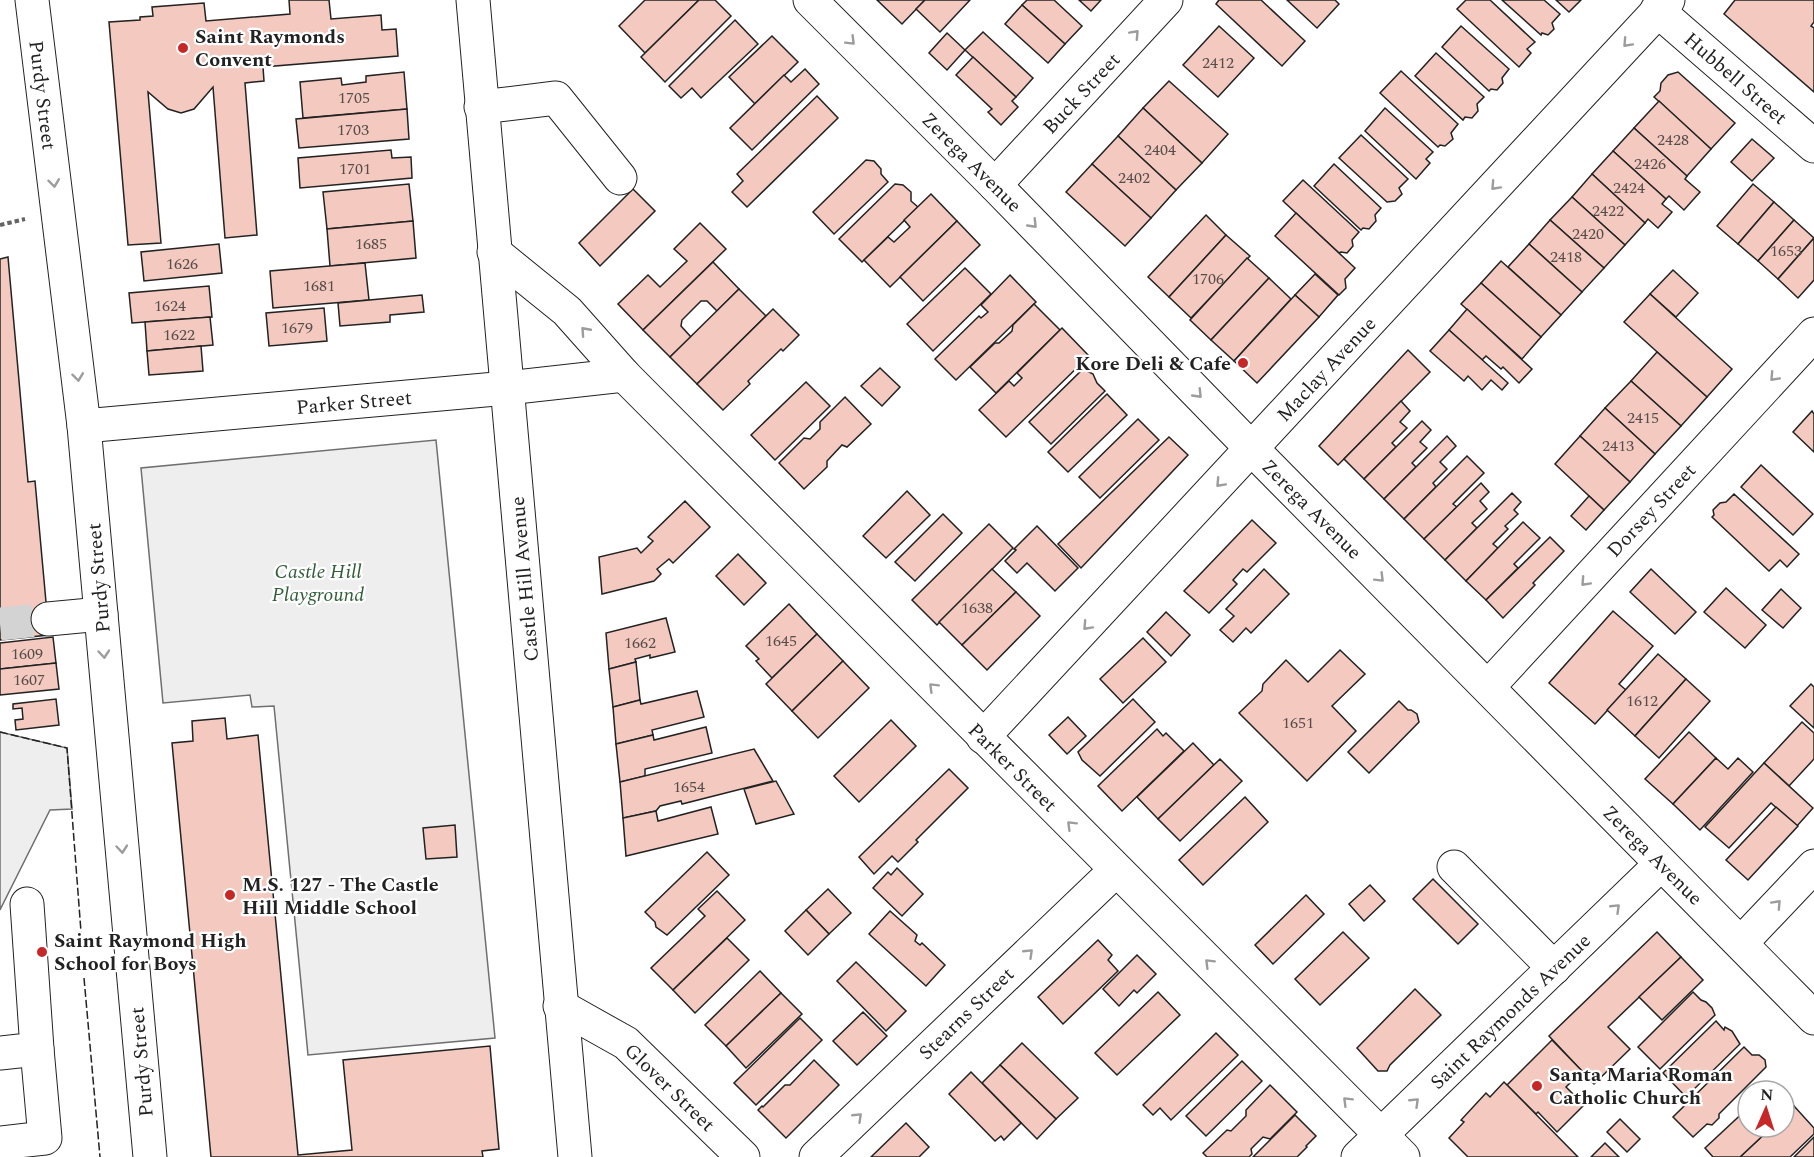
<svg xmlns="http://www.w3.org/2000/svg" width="1814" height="1157" viewBox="0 0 1814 1157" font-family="Spectral,serif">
	<rect width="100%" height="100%" fill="#fff"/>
	<g fill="#eee" stroke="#6f6f6f" stroke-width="1.5">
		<polygon points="436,440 495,1038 308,1055 274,706 252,707 250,695 163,703 141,468"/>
		<polygon points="0,732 67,748 72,809 50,810 0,910"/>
	</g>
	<g fill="#f3c9c0" stroke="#222" stroke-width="1.5">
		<polygon points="289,0 329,0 331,19 381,15 382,30 396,29 398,56 263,67 264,81 245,83 257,235 225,238 213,87 194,109 181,113 168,109 148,92 161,243 128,245 109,22 140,20 140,17 153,16 152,7 204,3 206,21 290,14"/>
		<polygon points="645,0 699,0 645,53 619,26"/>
		<polygon points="699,0 715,0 731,16 665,82 641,57"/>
		<polygon points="877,0 925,0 902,24"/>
		<polygon points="925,0 970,0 940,32 916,9"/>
		<polygon points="1027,0 1054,0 1082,26 1065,44 1022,5"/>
		<polygon points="1079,0 1101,0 1091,11"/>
		<polygon points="1219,0 1261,0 1305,41 1282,66 1216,4"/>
		<polygon points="1287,0 1335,0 1339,4 1317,28"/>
		<polygon points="1466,0 1490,0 1535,42 1527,49 1531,53 1519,67 1457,9"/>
		<polygon points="1502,0 1544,0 1560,14 1552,23 1554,29 1548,35 1542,33 1541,35"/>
		<polygon points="1556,0 1581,0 1569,12"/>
		<polygon points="1735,0 1814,0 1814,22 1811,26 1814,28 1814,92 1724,14"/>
		<polygon points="1022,5 1065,44 1048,63 1005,24"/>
		<polygon points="735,20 758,44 701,98 692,88 681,98 669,86"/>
		<polygon points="1219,26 1254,58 1218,97 1183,65"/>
		<polygon points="1461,26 1509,69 1502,78 1503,83 1497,90 1491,89 1489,91 1442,47"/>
		<polygon points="983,32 1033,78 1016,97 965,50"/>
		<polygon points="947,33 965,50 947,70 929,53"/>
		<polygon points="772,36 798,62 755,104 729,77"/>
		<polygon points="1436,53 1484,97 1477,104 1478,111 1472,118 1465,117 1463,120 1415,76"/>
		<polygon points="973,57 1016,97 1012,101 1018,107 1001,125 988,112 992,109 956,75"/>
		<polygon points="805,69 819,84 752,150 730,128 784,75 791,82"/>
		<polygon points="1401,71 1458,124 1451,133 1453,139 1445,146 1440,145 1438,147 1380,93"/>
		<polygon points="404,72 407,109 303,118 300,82 341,78 342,85 366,82 366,76"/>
		<polygon points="1678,72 1735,123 1711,149 1654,97 1660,91 1661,83 1668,75"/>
		<polygon points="1169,81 1228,134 1202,163 1143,108"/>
		<polygon points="817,96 838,118 747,207 732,192 743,181 737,174"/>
		<polygon points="1659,101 1711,149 1687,176 1634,128"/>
		<polygon points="1143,108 1202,163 1176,190 1118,136"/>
		<polygon points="1385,108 1433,152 1426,159 1430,163 1416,179 1365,131"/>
		<polygon points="407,109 409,139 299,148 296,119"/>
		<polygon points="1634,128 1687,176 1685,179 1700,192 1684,210 1669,196 1666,199 1613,151"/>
		<polygon points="1361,135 1408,179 1399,188 1402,194 1395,201 1387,202 1339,158"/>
		<polygon points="1118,136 1176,190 1151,218 1092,164"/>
		<polygon points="1752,139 1774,158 1752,181 1731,162"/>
		<polygon points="391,150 392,158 411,157 412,178 300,188 298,158"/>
		<polygon points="1613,151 1666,199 1662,204 1672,212 1658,228 1648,219 1645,223 1592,174"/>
		<polygon points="866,160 874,161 881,169 881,174 888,182 834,234 813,212"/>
		<polygon points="1092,164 1151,218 1125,246 1066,192"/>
		<polygon points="1334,164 1381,208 1375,215 1376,221 1369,229 1363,228 1361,230 1314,186"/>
		<polygon points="1592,174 1645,223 1625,245 1572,197"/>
		<polygon points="1303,180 1359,232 1352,240 1353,246 1347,253 1341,252 1339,253 1283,201"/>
		<polygon points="409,184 413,221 327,229 323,192"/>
		<polygon points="895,184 903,185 911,192 911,201 918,207 862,262 839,239"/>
		<polygon points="1753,184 1774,202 1738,244 1717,226"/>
		<polygon points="633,189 655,211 600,266 579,243"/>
		<polygon points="931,194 957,221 890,287 864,260 888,237 894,242 910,227 904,220"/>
		<polygon points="1572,197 1625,245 1604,268 1550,220"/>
		<polygon points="1774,202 1794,220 1758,261 1738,244"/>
		<polygon points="1296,213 1355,268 1345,279 1346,288 1339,295 1275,236"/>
		<polygon points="1206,215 1226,235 1169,297 1148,277"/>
		<polygon points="1550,220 1604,268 1582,292 1529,244"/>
		<polygon points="1794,220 1814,238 1778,279 1758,261"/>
		<polygon points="413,221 416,258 330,266 327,229"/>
		<polygon points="957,221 980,245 923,301 900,277"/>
		<polygon points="700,223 726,249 643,330 618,304 648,275 660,287 687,261 674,249"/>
		<polygon points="1226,235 1250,256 1191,318 1169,297"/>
		<polygon points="1814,238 1814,280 1798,298 1778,279"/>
		<polygon points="219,244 222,273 144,281 141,252"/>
		<polygon points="1529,244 1582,292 1561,315 1508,267"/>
		<polygon points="8,257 28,482 35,481 49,635 0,640 0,259"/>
		<polygon points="1247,258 1269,278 1211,340 1190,320"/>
		<polygon points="1501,261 1561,315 1541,337 1481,283"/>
		<polygon points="713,262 739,289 717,311 707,301 701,301 682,320 681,326 691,337 670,357 643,330"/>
		<polygon points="365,263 369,300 273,308 270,271"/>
		<polygon points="965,268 991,294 933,351 907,324"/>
		<polygon points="1673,270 1698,293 1676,317 1650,294"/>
		<polygon points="1315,274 1338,295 1319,317 1295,295"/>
		<polygon points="1010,275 1036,302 956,380 935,359 979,316 981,318 988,312 981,305"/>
		<polygon points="1269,278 1291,299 1234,361 1211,340"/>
		<polygon points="1481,283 1541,337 1522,359 1461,304"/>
		<polygon points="209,286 212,317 132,323 129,293"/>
		<polygon points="739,289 766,316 697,384 670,357"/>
		<polygon points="1650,294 1732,369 1707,397 1624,322"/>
		<polygon points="422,295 424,312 390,315 390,322 340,326 338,303"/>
		<polygon points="1295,295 1319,317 1257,383 1234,361"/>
		<polygon points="1034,304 1060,330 996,393 970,367 995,343 999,343 1012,331 1013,325"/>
		<polygon points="324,308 327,341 269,346 266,313"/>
		<polygon points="773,309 799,335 783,351 781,349 748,381 750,384 723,410 697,384"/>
		<polygon points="1467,309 1532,369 1519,383 1503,367 1501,369 1486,356 1482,360 1449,330"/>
		<polygon points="210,317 213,345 147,351 145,322"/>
		<polygon points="1062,328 1089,356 1006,437 979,410 1009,381 1014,386 1022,378 1017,373"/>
		<polygon points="1449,330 1508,383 1502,390 1491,380 1482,390 1468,376 1464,381 1430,351"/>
		<polygon points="201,346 203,371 149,375 147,351"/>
		<polygon points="1408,350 1430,372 1338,465 1319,446"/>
		<polygon points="1657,352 1707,397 1681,426 1631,381"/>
		<polygon points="880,368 900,387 882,406 861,386"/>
		<polygon points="1083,369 1093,374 1097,383 1105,391 1051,444 1029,422"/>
		<polygon points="1631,381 1681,426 1655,454 1605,408"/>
		<polygon points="806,382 830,406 775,460 751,435"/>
		<polygon points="1107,394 1127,415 1068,472 1048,452"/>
		<polygon points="845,397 871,424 847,447 842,445 827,461 827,467 804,489 779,463 804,438 810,439 820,429 820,422"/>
		<polygon points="1401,401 1410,411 1400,422 1407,428 1392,443 1396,447 1364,479 1344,459"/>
		<polygon points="1605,408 1655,454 1630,482 1580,436"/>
		<polygon points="1812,411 1814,414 1814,452 1793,432"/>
		<polygon points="1138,419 1159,440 1100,498 1079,477"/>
		<polygon points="1422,421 1431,430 1420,442 1427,448 1412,463 1416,467 1384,499 1364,479"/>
		<polygon points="1447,436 1456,446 1440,462 1447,469 1433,483 1436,487 1404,519 1384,499"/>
		<polygon points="1580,436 1630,482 1604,510 1555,464"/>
		<polygon points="1169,437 1188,455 1081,568 1058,544"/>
		<polygon points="1467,456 1484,473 1453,504 1457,507 1424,539 1404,519"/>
		<polygon points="1761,465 1813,514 1793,535 1741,487"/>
		<polygon points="1481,483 1489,492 1480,501 1487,509 1472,523 1477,528 1445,560 1424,539"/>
		<polygon points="907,491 930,515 886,558 863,536"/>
		<polygon points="1512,493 1521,502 1514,510 1518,514 1505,526 1508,529 1493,544 1498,548 1466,581 1445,560"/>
		<polygon points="1734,494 1799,554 1787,567 1780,560 1769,571 1712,517 1714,515 1713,510 1720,503 1726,502"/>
		<polygon points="1589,496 1604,510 1586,530 1571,516"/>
		<polygon points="685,501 710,527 673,563 669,559 657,569 661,574 654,581 602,594 599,557 637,548 641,553 653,541 648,537"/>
		<polygon points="943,514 962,533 915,581 895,562"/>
		<polygon points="1252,520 1276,543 1247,572 1243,569 1233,580 1237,584 1209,613 1184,591"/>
		<polygon points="1523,522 1540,538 1514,564 1518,568 1486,600 1466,581"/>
		<polygon points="989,524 1013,548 937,625 912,600"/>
		<polygon points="1037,526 1078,568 1055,591 1027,563 1017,573 1005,561 1016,550 1014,549"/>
		<polygon points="1550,537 1564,551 1533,583 1535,585 1503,618 1486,600"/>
		<polygon points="738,554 766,583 744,605 716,576"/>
		<polygon points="992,569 1016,592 962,645 939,622"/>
		<polygon points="1264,569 1289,594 1251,633 1246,628 1233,642 1220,630 1234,616 1226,609"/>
		<polygon points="1651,569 1696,612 1675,634 1630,592"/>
		<polygon points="1726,588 1766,625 1745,648 1704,612"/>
		<polygon points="1781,589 1801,608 1783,628 1762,610"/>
		<polygon points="1016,592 1040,616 987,670 962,645"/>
		<polygon points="789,604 817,634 772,678 756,661 759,659 746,646"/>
		<polygon points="1613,611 1653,646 1619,684 1626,690 1595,724 1549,683"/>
		<polygon points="1166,612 1190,635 1171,656 1147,632"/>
		<polygon points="666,618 675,652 650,658 650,655 635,659 636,662 609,669 606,633"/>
		<polygon points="817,634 843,661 792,711 766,684"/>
		<polygon points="53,637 56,663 0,669 0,643"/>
		<polygon points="1143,638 1166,662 1123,703 1100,679"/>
		<polygon points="1340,650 1365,674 1332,706 1356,731 1307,781 1239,713 1262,691 1263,684 1286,660 1308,682"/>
		<polygon points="1658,654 1686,679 1635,736 1607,710"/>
		<polygon points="843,661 869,688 818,738 792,711"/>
		<polygon points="636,662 640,700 613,707 609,669"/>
		<polygon points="56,663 59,689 0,695 0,669"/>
		<polygon points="1686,679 1710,701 1659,758 1635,736"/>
		<polygon points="1811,684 1814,687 1814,728 1790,706"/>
		<polygon points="697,691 704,717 652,730 653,735 616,744 613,707 640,700 641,704"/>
		<polygon points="56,699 59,725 16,730 15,720 23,719 22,708 13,709 13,704"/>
		<polygon points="1133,699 1155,722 1100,776 1082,760 1078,752"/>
		<polygon points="1399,701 1408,710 1411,710 1417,714 1419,722 1369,773 1348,752"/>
		<polygon points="1068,717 1086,736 1067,754 1049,735"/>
		<polygon points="225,718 227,739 258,735 298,1155 352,1150 343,1060 490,1046 499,1149 482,1151 483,1157 211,1157 172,743 193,741 192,721"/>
		<polygon points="891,720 916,746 859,802 834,776"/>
		<polygon points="1802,722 1814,733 1814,759 1789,786 1764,763"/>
		<polygon points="706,727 712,753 645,769 645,776 620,782 616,744 653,735 654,740"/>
		<polygon points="1157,729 1163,736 1166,733 1184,751 1122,811 1098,786"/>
		<polygon points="1689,732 1716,758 1673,804 1645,779"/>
		<polygon points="1193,743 1214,765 1158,819 1137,797"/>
		<polygon points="754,749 773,781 682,804 681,801 660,806 656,811 623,818 620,782"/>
		<polygon points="1716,758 1728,769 1738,758 1753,772 1700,830 1673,804"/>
		<polygon points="1220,759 1242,781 1180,841 1158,819"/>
		<polygon points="1764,763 1813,808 1797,826 1771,803 1729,848 1705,827"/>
		<polygon points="949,769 968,788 916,840 918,842 898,862 892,856 874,874 859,857"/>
		<polygon points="776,781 794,814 756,824 744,789"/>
		<polygon points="1245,797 1268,822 1203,885 1179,860"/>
		<polygon points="711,807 718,834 626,856 623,818 656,811 658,821"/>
		<polygon points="1776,807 1798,826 1748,880 1726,860"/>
		<polygon points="455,825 457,857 426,859 423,828"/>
		<polygon points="707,852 729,875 667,935 656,927 655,922 645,912"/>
		<polygon points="897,868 923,894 902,916 873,888 888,872 891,875"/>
		<polygon points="1433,879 1478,924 1458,944 1413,899"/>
		<polygon points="1370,885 1385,901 1364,921 1349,904"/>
		<polygon points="828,889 851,913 829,934 806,910"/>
		<polygon points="717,891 745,920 673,990 651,968 705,916 698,909"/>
		<polygon points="1306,895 1324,914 1273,964 1255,945"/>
		<polygon points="806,910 829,934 808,955 785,931"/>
		<polygon points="890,911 917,935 915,941 920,945 922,943 945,965 926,986 869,934"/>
		<polygon points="1343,932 1369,958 1320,1005 1295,979"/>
		<polygon points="1657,932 1681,957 1608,1027 1630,1049 1594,1084 1549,1036"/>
		<polygon points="727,938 749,960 695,1013 673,990"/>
		<polygon points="1098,940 1112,955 1108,960 1118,971 1063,1024 1038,997"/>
		<polygon points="1137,955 1156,974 1137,993 1134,990 1119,1006 1103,989"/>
		<polygon points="1681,957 1703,980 1662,1020 1639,997"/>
		<polygon points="856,962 906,1011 886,1031 837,981"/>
		<polygon points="760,971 781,993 726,1046 705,1025"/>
		<polygon points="1415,989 1441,1015 1390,1065 1387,1071 1378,1071 1357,1048"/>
		<polygon points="1158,992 1180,1015 1117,1075 1095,1053"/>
		<polygon points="1693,992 1701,1000 1706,1002 1712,1008 1715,1015 1660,1069 1638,1047"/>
		<polygon points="781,993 802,1014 746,1068 726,1046"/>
		<polygon points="863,1012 887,1036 857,1065 833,1041"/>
		<polygon points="800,1018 822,1040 756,1105 734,1083"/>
		<polygon points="1716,1021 1724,1030 1725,1027 1732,1031 1740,1044 1686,1097 1663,1073"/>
		<polygon points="1216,1033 1238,1055 1171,1120 1160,1108 1153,1115 1143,1105"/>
		<polygon points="1552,1040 1582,1071 1566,1087 1584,1105 1557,1132 1538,1112 1536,1114 1507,1085"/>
		<polygon points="1022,1043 1078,1098 1056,1119 1000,1065"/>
		<polygon points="1744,1047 1752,1055 1759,1055 1765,1060 1766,1067 1719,1114 1719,1118 1712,1125 1707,1124 1693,1137 1673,1117"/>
		<polygon points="814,1060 839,1085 786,1138 758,1110 762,1106 763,1107 785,1085 790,1085"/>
		<polygon points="1242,1061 1262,1081 1206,1136 1186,1116"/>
		<polygon points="1000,1065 1056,1119 1037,1139 982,1083"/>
		<polygon points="971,1072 1021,1123 1004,1140 1001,1136 995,1141 949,1094"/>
		<polygon points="1504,1082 1507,1085 1578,1157 1468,1157 1449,1138 1464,1122 1461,1120 1486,1093 1490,1097"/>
		<polygon points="1270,1085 1297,1112 1270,1139 1263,1137 1251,1149 1252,1154 1249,1157 1207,1157 1203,1153 1227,1130 1231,1131 1246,1116 1246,1110"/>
		<polygon points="1784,1096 1794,1106 1784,1116"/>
		<polygon points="1794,1106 1814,1128 1814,1134 1790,1157 1740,1157 1772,1127 1784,1127 1784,1116"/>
		<polygon points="1748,1108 1748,1127 1772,1127 1740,1157 1713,1157 1705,1148"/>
		<polygon points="1295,1115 1316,1136 1306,1146 1307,1147 1297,1157 1253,1157"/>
		<polygon points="1620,1119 1640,1139 1627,1152 1607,1132"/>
		<polygon points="906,1123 929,1147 919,1157 871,1157"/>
		<polygon points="1814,1137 1814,1157 1794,1157"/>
		<polygon points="1605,1143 1619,1157 1591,1157"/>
	</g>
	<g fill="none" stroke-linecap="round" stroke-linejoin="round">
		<polyline stroke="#d3d3d3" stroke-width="33" stroke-dasharray="33 16" stroke-linecap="butt" points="0,624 48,619"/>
		<defs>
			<g id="minor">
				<polyline points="32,0 84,426 150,1157"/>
				<polyline points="810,0 995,185 1252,449 1814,1018"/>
				<polyline points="1657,10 1814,146"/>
				<polyline points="481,107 556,98 620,178"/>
				<polyline points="995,185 1166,0"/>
				<polyline points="494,252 567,311 624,375"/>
				<polyline points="84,426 507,388 624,375 1403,1157"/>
				<polyline points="48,619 101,614"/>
				<polyline points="1488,687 1814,334"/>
				<polyline points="983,737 1668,0"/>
				<polyline points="1454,867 1554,968"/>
				<polyline points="1741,943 1814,866"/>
				<polyline points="560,1006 626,1043 743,1157"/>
				<polyline points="0,1053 37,1049 27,904"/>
				<polyline points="0,1143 45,1138 37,1049"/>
				<polyline points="816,1157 1116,870"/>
				<polyline points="1358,1157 1661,864"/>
			</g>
			<polyline id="major" points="473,0 575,1157"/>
		</defs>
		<use href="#minor" stroke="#222" stroke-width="35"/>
		<use href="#major" stroke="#222" stroke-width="35"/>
		<polyline stroke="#646464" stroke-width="4" stroke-dasharray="4.5 3" stroke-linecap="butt" points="0,225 25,219"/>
		<use href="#minor" stroke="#fff" stroke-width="33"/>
		<use href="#major" stroke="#fff" stroke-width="33"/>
		<g stroke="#222" stroke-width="1.5" stroke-dasharray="8 3" stroke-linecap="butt">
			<polyline points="0,732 67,748 82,945"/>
			<polyline points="84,978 100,1157"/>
		</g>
	</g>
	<defs><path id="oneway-chevron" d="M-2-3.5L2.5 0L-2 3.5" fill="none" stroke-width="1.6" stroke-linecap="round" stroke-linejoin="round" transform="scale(1.5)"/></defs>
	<g stroke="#9c9c9c">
		<use href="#oneway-chevron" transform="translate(1135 34) rotate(-47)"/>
		<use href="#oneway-chevron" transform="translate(851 41) rotate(45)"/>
		<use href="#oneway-chevron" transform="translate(1627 43) rotate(133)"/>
		<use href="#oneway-chevron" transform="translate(54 183) rotate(83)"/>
		<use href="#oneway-chevron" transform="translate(1495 186) rotate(133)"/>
		<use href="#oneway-chevron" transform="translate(1033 224) rotate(46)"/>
		<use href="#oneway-chevron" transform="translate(585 331) rotate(-132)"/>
		<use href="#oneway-chevron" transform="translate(78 377) rotate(83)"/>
		<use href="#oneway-chevron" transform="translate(1774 377) rotate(133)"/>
		<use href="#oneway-chevron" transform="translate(1198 394) rotate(46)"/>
		<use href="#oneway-chevron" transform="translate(1220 483) rotate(133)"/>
		<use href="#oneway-chevron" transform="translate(1380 578) rotate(45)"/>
		<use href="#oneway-chevron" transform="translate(1585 582) rotate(133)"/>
		<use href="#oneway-chevron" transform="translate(1087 626) rotate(133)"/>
		<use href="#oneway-chevron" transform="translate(104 654) rotate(85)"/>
		<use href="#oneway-chevron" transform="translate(933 687) rotate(-135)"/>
		<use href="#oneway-chevron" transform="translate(1071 825) rotate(-135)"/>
		<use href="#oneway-chevron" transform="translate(122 849) rotate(85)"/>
		<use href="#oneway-chevron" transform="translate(1777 904) rotate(-47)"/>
		<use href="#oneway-chevron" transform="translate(1616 908) rotate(-44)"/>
		<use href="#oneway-chevron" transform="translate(1029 953) rotate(-44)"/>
		<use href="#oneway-chevron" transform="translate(1209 963) rotate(-135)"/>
		<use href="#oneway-chevron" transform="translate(1347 1101) rotate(-135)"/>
		<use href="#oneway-chevron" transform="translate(1415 1102) rotate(-44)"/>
		<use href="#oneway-chevron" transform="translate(858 1117) rotate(-44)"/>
	</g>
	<g fill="#c62828" stroke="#fff" stroke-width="2">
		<circle cx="183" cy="48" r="6"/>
		<circle cx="1243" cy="363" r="6"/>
		<circle cx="230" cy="895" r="6"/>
		<circle cx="42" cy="952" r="6"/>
		<circle cx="1537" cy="1086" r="6"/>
	</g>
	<g text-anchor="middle" stroke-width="4.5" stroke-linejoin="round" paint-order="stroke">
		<g font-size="16" fill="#564c4a">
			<text x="1218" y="68">2412</text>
			<text x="354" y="103">1705</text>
			<text x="353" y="135">1703</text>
			<text x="1673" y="145">2428</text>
			<text x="1160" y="155">2404</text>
			<text x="1650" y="169">2426</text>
			<text x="355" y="174">1701</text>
			<text x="1134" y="183">2402</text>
			<text x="1629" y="193">2424</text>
			<text x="1608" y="216">2422</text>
			<text x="1588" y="239">2420</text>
			<text x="371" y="249">1685</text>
			<text x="1786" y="256">1653</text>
			<text x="1566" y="262">2418</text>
			<text x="182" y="269">1626</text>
			<text x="1208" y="284">1706</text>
			<text x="319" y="291">1681</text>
			<text x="170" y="311">1624</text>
			<text x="297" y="333">1679</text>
			<text x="179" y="340">1622</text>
			<text x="1643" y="423">2415</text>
			<text x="1618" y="451">2413</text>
			<text x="977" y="613">1638</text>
			<text x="781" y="646">1645</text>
			<text x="640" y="648">1662</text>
			<text x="27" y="659">1609</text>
			<text x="29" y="685">1607</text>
			<text x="1642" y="706">1612</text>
			<text x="1298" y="728">1651</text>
			<text x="689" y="792">1654</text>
		</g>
		<g font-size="20" font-weight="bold" fill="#222" stroke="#fff" text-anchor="start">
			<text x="195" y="43">Saint Raymonds<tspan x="195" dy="23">Convent</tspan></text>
			<text x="1231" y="370" text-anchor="end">Kore Deli &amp; Cafe</text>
			<text x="242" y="891">M.S. 127 - The Castle<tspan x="242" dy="23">Hill Middle School</tspan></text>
			<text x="54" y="947">Saint Raymond High<tspan x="54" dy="23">School for Boys</tspan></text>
			<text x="1549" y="1081">Santa Maria Roman<tspan x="1549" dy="23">Catholic Church</tspan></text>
		</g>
		<g font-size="20" fill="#222" stroke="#fff">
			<text transform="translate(1736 78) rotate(41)" y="7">Hubbell Street</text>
			<text transform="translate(1081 93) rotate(-47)" y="7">Buck Street</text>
			<text transform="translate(43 95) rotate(83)" y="7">Purdy Street</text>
			<text transform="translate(972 162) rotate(45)" y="7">Zerega Avenue</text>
			<text transform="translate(1326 369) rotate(-47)" y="7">Maclay Avenue</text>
			<text transform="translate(354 402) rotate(-5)" y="7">Parker Street</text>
			<text transform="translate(1312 509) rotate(45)" y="7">Zerega Avenue</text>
			<text transform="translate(1651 510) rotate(-47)" y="7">Dorsey Street</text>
			<text transform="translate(98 578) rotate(-95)" y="7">Purdy Street</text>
			<text transform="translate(524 579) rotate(-95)" y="7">Castle Hill Avenue</text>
			<text transform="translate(1013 767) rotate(45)" y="7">Parker Street</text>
			<text transform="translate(1653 855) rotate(45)" y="7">Zerega Avenue</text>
			<text transform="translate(1510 1011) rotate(-44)" y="7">Saint Raymonds Avenue</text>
			<text transform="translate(966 1013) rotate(-44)" y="7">Stearns Street</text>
			<text transform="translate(141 1062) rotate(-95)" y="7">Purdy Street</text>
			<text transform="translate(670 1087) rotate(44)" y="7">Glover Street</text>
		</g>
		<g font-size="20" font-style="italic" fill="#2f5e38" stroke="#fff">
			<text x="318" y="578">Castle Hill<tspan x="318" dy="23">Playground</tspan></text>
		</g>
	</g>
	<g transform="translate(1766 1109) rotate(3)"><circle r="28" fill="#ffffff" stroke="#a7a7a7" stroke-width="1.5"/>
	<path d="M0-4.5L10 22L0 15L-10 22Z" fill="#c62828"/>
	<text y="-9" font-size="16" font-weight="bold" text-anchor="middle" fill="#222222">N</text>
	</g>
</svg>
